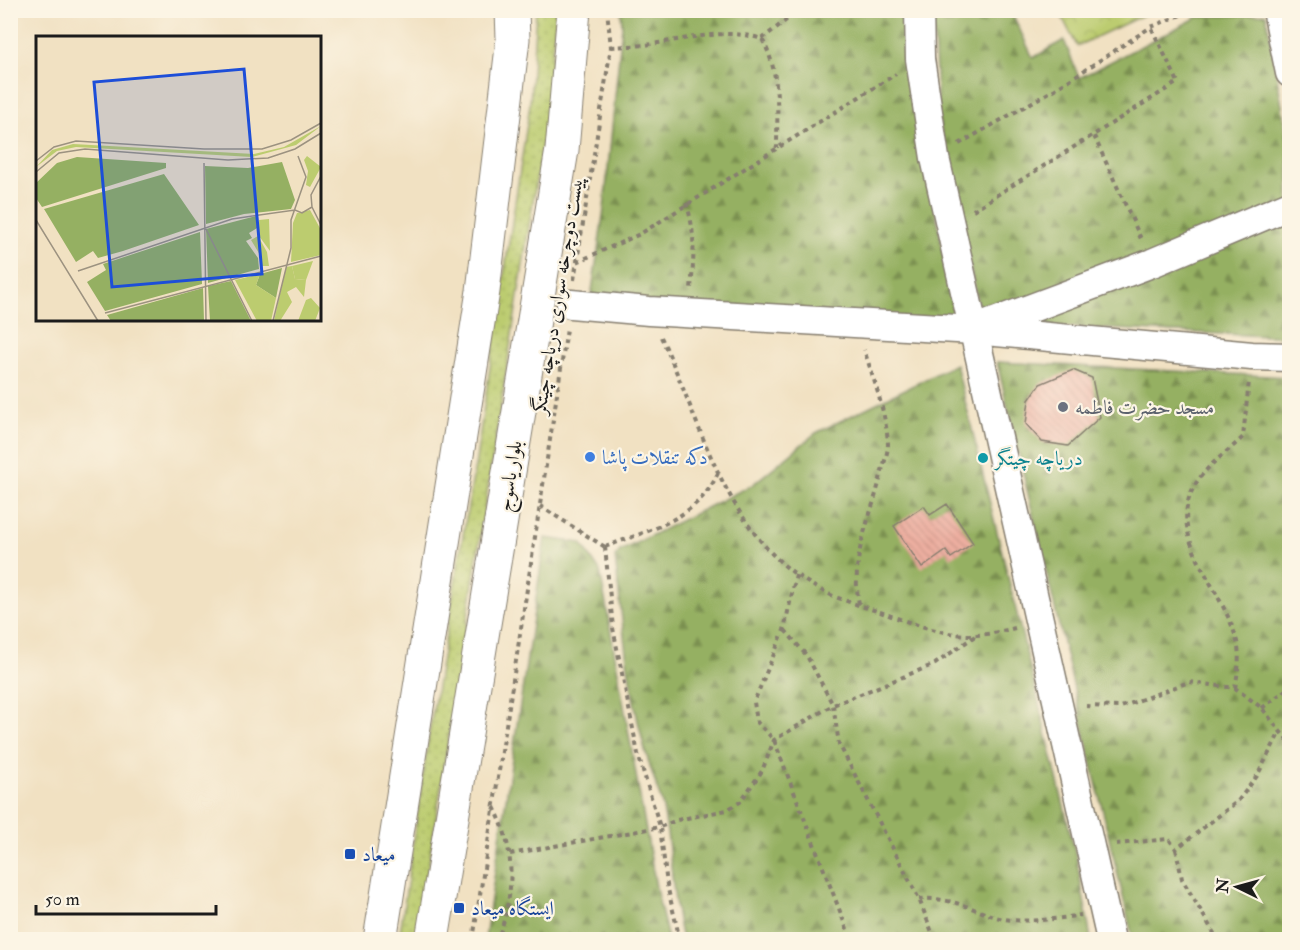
<svg xmlns="http://www.w3.org/2000/svg" width="1300" height="950" viewBox="0 0 1300 950" font-family="'IM FELL Double Pica',Amiri,serif">
	<defs>
		<pattern id="grass-dots" width="8" height="8" patternUnits="userSpaceOnUse" patternTransform="scale(1.5)"><rect width="8" height="8" fill="#bccc6f"/><path d="M2 2h.1M6 6h.1" fill="none" stroke="#a1af60" stroke-width="1.8" stroke-linecap="round"/></pattern>
		<pattern id="forest-firs" width="22" height="20" patternUnits="userSpaceOnUse" patternTransform="scale(1.5)"><rect width="22" height="20" fill="#95b062"/><path d="M5 1l3.5 6h-7zM16 11l3.5 6h-7z" fill="#798e50"/></pattern>
		<pattern id="park-crowns" width="20" height="18" patternUnits="userSpaceOnUse" patternTransform="scale(1.5)"><rect width="20" height="18" fill="#bccc6f"/><path d="M2 6a3 3 0 1 1 6 0M12 15a3 3 0 1 1 6 0" fill="none" stroke="#a1af60"/></pattern>
		<pattern id="building-back-hatch" width="6" height="6" patternUnits="userSpaceOnUse" patternTransform="scale(1.5)"><rect width="6" height="6" fill="#edafa0"/><path d="M-1 5l2 2M0 0l6 6M5-1l2 2" fill="none" stroke="#cb9689"/></pattern>
	</defs>
	<rect width="100%" height="100%" fill="#fcf5e5"/>
	<filter id="ink" filterUnits="userSpaceOnUse"><feTurbulence type="fractalNoise" baseFrequency=".0167" numOctaves="2"/><feDisplacementMap in="SourceGraphic" scale="12" xChannelSelector="R" yChannelSelector="G"/><feConvolveMatrix kernelMatrix="1 2 1 2 8 2 1 2 1" color-interpolation-filters="sRGB"/></filter>
	<filter id="wash" filterUnits="userSpaceOnUse"><feTurbulence type="fractalNoise" baseFrequency=".008" numOctaves="4" result="noise"/><feDisplacementMap in="SourceGraphic" scale="24" xChannelSelector="R" yChannelSelector="G"/><feGaussianBlur stdDeviation="1.35" result="paint"/><feColorMatrix in="noise" values="0 0 0 0 0 0 0 0 0 0 0 0 0 0 0 0 0 1.4 0 .05"/><feComposite in="paint" operator="in"/></filter>
	<g filter="url(#wash)">
		<rect width="100%" height="100%" fill="#f1e1c2"/>
		<polygon fill="url(#grass-dots)" stroke="#6c7446" stroke-width="1.5" points="536,11 556,11 546,118 417,939 399,940 430,728 476,460 530,104"/>
		<g fill="url(#forest-firs)" stroke="#58663f" stroke-width="1.5">
			<polygon points="621,11 911,11 913,78 955,323 591,298 604,209 622,26"/>
			<polygon points="933,11 1011,11 1033,58 1064,40 1079,78 1198,17 1266,14 1289,146 1289,337 982,323 938,115"/>
			<polygon points="997,362 1289,377 1289,939 1133,939"/>
			<path d="M956 364 1076 856 1091 939H682C671 895 672 849 662 804 656 782 647 760 642 738 627 679 622 618 615 557L620 551 752 485 816 433Z"/>
			<polygon points="545,538 581,543 600,571 657,893 668,939 485,939"/>
		</g>
		<polygon fill="url(#park-crowns)" stroke="#6c7446" stroke-width="1.5" points="1059,11 1152,11 1077,46"/>
		<g id="blocks">
			<g fill="url(#building-back-hatch)">
				<polygon points="1073,370 1092,378 1100,417 1068,446 1042,442 1026,424 1029,400 1040,384"/>
				<polygon points="947,504 973,543 951,558 946,551 922,568 894,526 924,506 930,515"/>
			</g>
		</g>
	</g>
	<g filter="url(#ink)">
		<use href="#blocks" fill-opacity="0" stroke="#867e6f" stroke-width="1.5"/>
		<g fill="none" stroke-linecap="round" stroke-linejoin="round">
			<defs>
				<g id="street">
					<polyline points="919,10 920,59 935,158 1111,940"/>
					<polyline points="1277,10 1290,73"/>
					<polyline points="571,304 649,311 974,330 1252,356 1290,357"/>
					<polyline points="981,327 1152,263 1290,205"/>
				</g>
				<g id="secondary">
					<polyline points="380,940 483,291 513,39 512,10"/>
					<polyline points="432,940 562,150 574,10"/>
				</g>
			</defs>
			<use href="#street" stroke="#867e6f" stroke-width="31"/>
			<use href="#secondary" stroke="#867e6f" stroke-width="35"/>
			<g stroke="#867e6f" stroke-width="4" stroke-dasharray="4.5 4.5" stroke-linecap="butt">
				<polyline points="762,39 799,10"/>
				<path d="M611 47C626 46 643 46 658 43 694 38 727 28 762 39 781 73 777 110 777 148"/>
				<polyline points="1094,136 1142,241"/>
				<polyline points="959,144 1057,88 1151,27 1193,10"/>
				<path d="M686 203C696 230 694 260 691 288"/>
				<polyline points="973,210 1178,82 1151,27"/>
				<polyline points="577,262 640,234 896,74"/>
				<polyline points="574,280 611,47 607,10"/>
				<path d="M661 337C703 425 725 539 819 589 839 600 862 606 883 613 911 623 945 636 975 635 988 635 1002 631 1015 628"/>
				<polyline points="540,506 605,547"/>
				<polyline points="605,547 613,628 638,754 660,827 667,885 680,940"/>
				<path d="M605 547C648 530 697 520 718 473"/>
				<polyline points="796,575 784,630 754,702 757,722 774,740 851,940"/>
				<path d="M859 604C850 555 870 522 881 475 883 465 888 454 888 444 887 417 873 376 864 350"/>
				<polyline points="785,630 807,656 833,705 839,744 919,899 935,940"/>
				<path d="M1235 688C1238 672 1241 654 1236 638 1221 583 1157 530 1202 475 1213 461 1230 450 1243 437L1249 381"/>
				<polyline points="1086,706 1121,707 1189,682 1235,688 1262,708 1290,744"/>
				<polyline points="1262,708 1290,687"/>
				<path d="M494 807C516 848 515 897 497 940"/>
				<polyline points="1116,844 1169,839 1176,849 1238,801 1257,776 1279,734"/>
				<polyline points="1176,849 1182,879 1218,940"/>
				<polyline points="510,854 660,827 677,820 727,810 740,802 762,771 774,740 833,705 935,664 975,636"/>
				<path d="M919 899C950 897 969 908 996 917 1017 924 1060 919 1081 915"/>
				<polyline points="473,940 567,329"/>
			</g>
			<use href="#street" stroke="#fff" stroke-width="28"/>
			<use href="#secondary" stroke="#fff" stroke-width="33"/>
		</g>
	</g>
	<circle fill="#6b7280" stroke="#fcf5e5" stroke-width="2" cx="1063" cy="407" r="6"/>
	<circle fill="#3f7fe0" stroke="#fcf5e5" stroke-width="2" cx="590" cy="457" r="6"/>
	<circle fill="#0f9aa8" stroke="#fcf5e5" stroke-width="2" cx="983" cy="458" r="6"/>
	<g fill="#1a4fb4" stroke="#fcf5e5" stroke-width="2">
		<rect x="344" y="848" width="12" height="12" rx="3"/>
		<rect x="453" y="902" width="12" height="12" rx="3"/>
	</g>
	<g text-anchor="middle" stroke-width="4.5" stroke-linejoin="round" paint-order="stroke">
		<g font-size="20" fill="#1c1c1c" stroke="#fcf5e5">
			<text transform="translate(557 295) rotate(-81)" y="7">پیست دوچرخه سواری دریاچه چیتگر</text>
			<text transform="translate(509 476) rotate(-81)" y="7">بلوار یاسوج</text>
		</g>
		<g font-size="20" fill="#5b616d" stroke="#fcf5e5" text-anchor="start">
			<text x="1075" y="414">مسجد حضرت فاطمه</text>
		</g>
		<g font-size="20" fill="#366cbe" stroke="#fcf5e5" text-anchor="start">
			<text x="602" y="464">دکه تنقلات پاشا</text>
		</g>
		<g font-size="20" fill="#0d838f" stroke="#fcf5e5" text-anchor="start">
			<text x="995" y="465">دریاچه چیتگر</text>
		</g>
		<g font-size="20" fill="#164399" stroke="#fcf5e5" text-anchor="start">
			<text x="362" y="861">میعاد</text>
			<text x="471" y="915">ایستگاه میعاد</text>
		</g>
	</g>
	<g transform="translate(36 36)">
		<rect width="285" height="285" fill="#f1e1c2"/>
		<path d="M285 90 260 109 216 121 40 111 21 115 0 131 16 114 37 108 218 118 248 111ZM271 120 285 131 274 151 270 149 272 135 268 124ZM274 174 285 194V219L255 226 257 187 261 177ZM233 183 234 215 223 200V184ZM256 230 259 243 270 244 268 261 260 251 251 256 256 266 244 285H238L250 231ZM275 262 284 272 279 285H262L270 264Z" fill="#bccc6f"/>
		<path d="M41 121 130 127V132L6 171 0 162V147L21 127ZM246 126 259 164 255 173 208 178 170 188 169 130 212 132ZM128 138 163 189 87 215 62 222 57 215 40 226 8 173ZM220 180 221 192 213 197 216 202 210 205 222 222 223 233 172 247 170 193ZM164 196 166 248 69 275 51 246 70 234 67 228ZM246 232 240 262 220 249 224 238ZM195 245 215 285H174L172 250ZM167 252 168 285H75L71 279Z" fill="#95b062"/>
		<path d="M222 200 231 216 233 230H225L224 219 215 204ZM277 225 270 244 259 243 256 230ZM224 238 220 249 240 262 235 285H221L199 244Z" fill="#bccc6f"/>
		<path fill="none" stroke="#9c9280" stroke-width="1.5" d="M0 125 18 111 40 105 168 113H226L255 104 285 87M168 127 170 285M0 136 23 117 49 113 192 124 232 122 259 113 285 97M285 140 275 159 276 171 285 189M0 184 62 285M170 193 216 285M42 235 196 183 259 174 266 177 276 171M69 277 285 220M237 285 255 212V184L270 141 262 120"/>
		<path fill="#1d4ed8" fill-opacity="0.15" stroke="#1d4ed8" stroke-width="3" d="M208 33 226 238 76 251 58 46Z"/>
		<rect width="285" height="285" fill="none" stroke="#1c1c1c" stroke-width="3"/>
	</g>
	<rect width="1300" height="950" fill="none" stroke="#fcf5e5" stroke-width="36"/>
	<g transform="translate(1237 887) rotate(275)" stroke="#fcf5e5" stroke-width="4.5" paint-order="stroke">
	<path d="M0-4.5L10 22L0 15L-10 22Z" fill="#1c1c1c"/>
	<text y="-9" font-size="16" font-weight="bold" text-anchor="middle" fill="#1c1c1c">N</text>
	</g>
	<path d="M36 905v9h180v-9" fill="none" stroke="#1c1c1c" stroke-width="3"/>
	<text x="45" y="905" font-size="18" fill="#1c1c1c" stroke="#fcf5e5" stroke-width="4.5" paint-order="stroke">50 m</text>
</svg>
